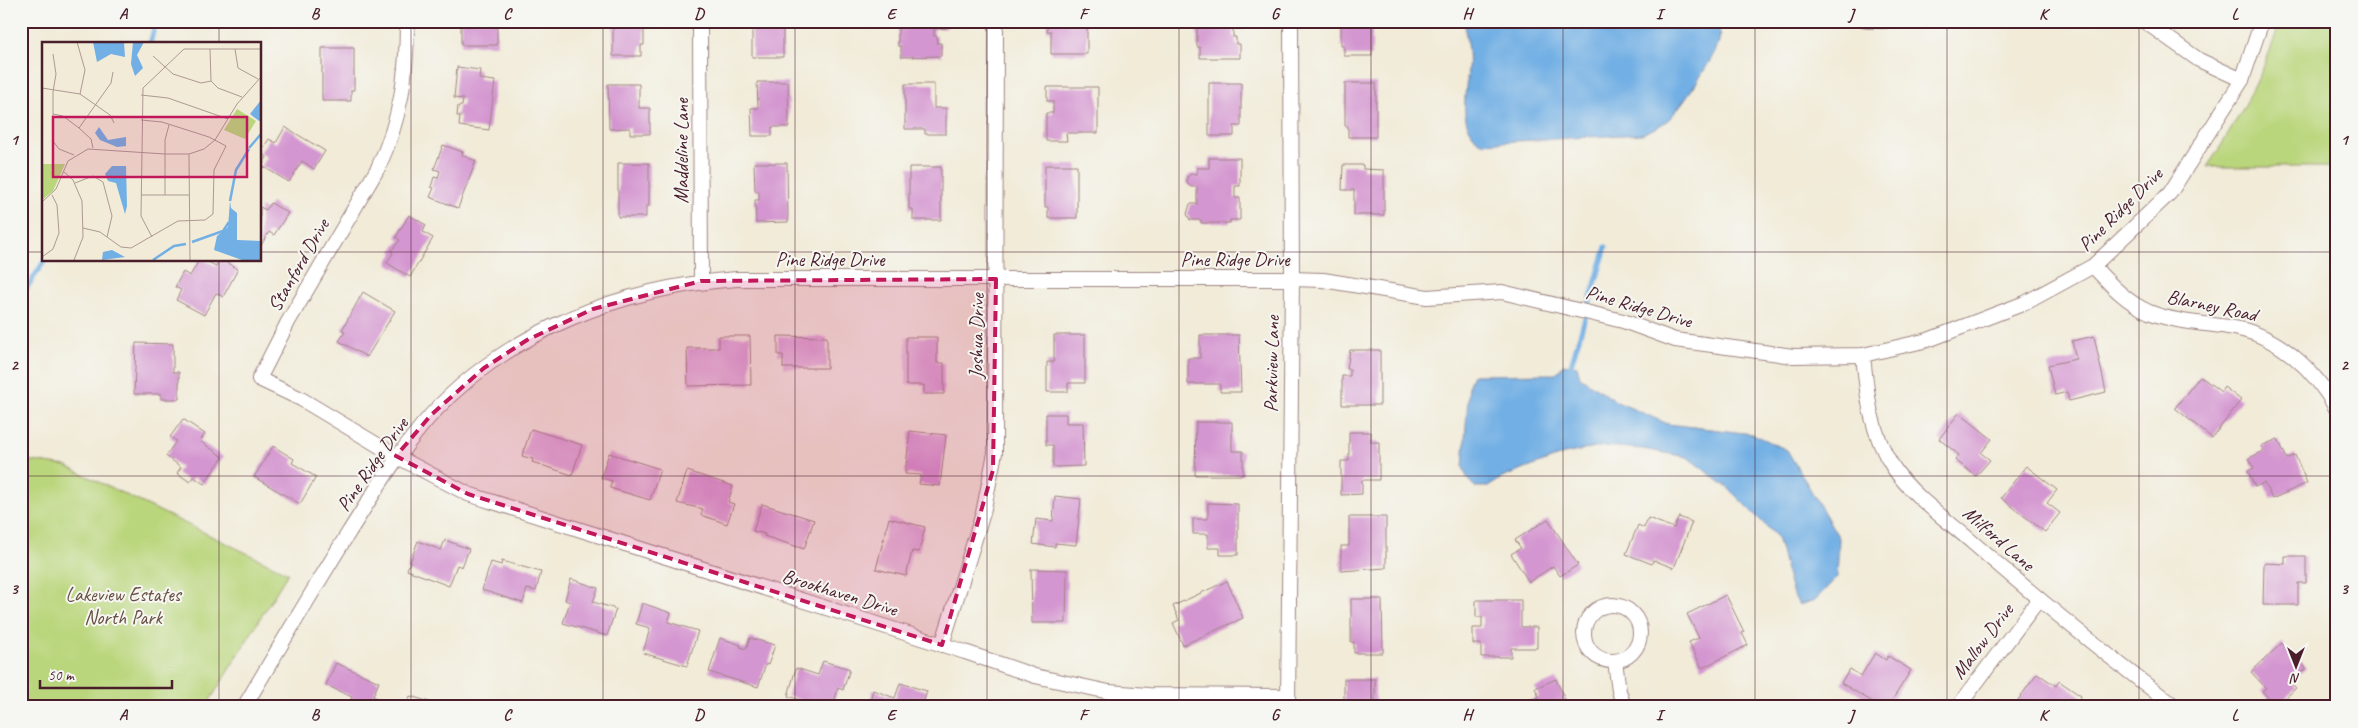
<svg xmlns="http://www.w3.org/2000/svg" width="2358" height="728" viewBox="0 0 2358 728" font-family="Caveat,sans-serif">
	<rect width="100%" height="100%" fill="#f6f6f2"/>
	<filter id="ink" filterUnits="userSpaceOnUse"><feTurbulence type="fractalNoise" baseFrequency=".02" numOctaves="2"/><feDisplacementMap in="SourceGraphic" scale="10" xChannelSelector="R" yChannelSelector="G"/><feConvolveMatrix kernelMatrix="1 2 1 2 8 2 1 2 1" color-interpolation-filters="sRGB"/></filter>
	<filter id="wash" filterUnits="userSpaceOnUse"><feTurbulence type="fractalNoise" baseFrequency=".0096" numOctaves="4" result="noise"/><feDisplacementMap in="SourceGraphic" scale="20" xChannelSelector="R" yChannelSelector="G"/><feGaussianBlur stdDeviation="1.12" result="paint"/><feColorMatrix in="noise" values="0 0 0 0 0 0 0 0 0 0 0 0 0 0 0 0 0 1.4 0 .05"/><feComposite in="paint" operator="in"/></filter>
	<g filter="url(#wash)">
		<rect width="100%" height="100%" fill="#f1ebd8"/>
		<g fill="#bad67c" stroke="#827a54">
			<path d="M2280 21H2337V167H2207C2238 121 2264 75 2280 21Z"/>
			<polygon points="25,460 66,466 288,573 206,707 21,707 21,471"/>
		</g>
		<g fill="#71afe4" stroke="#5e6788">
			<path d="M1465 21H1718C1720 27 1720 35 1719 41 1716 56 1681 107 1669 119 1661 126 1651 130 1642 134L1481 143C1457 124 1466 95 1468 69 1470 53 1465 37 1465 21Z"/>
			<polygon points="1563,364 1577,366 1580,377 1617,402 1668,424 1753,434 1787,450 1839,538 1837,577 1815,600 1799,605 1792,592 1777,537 1728,488 1687,457 1643,449 1604,446 1564,454 1502,478 1488,487 1475,487 1468,480 1463,467 1469,384 1473,375 1554,374 1560,370"/>
		</g>
		<g fill="none" stroke-linecap="round" stroke-linejoin="round">
			<g stroke="#71afe4" stroke-width="5">
				<polyline points="150,44 156,21"/>
				<polyline points="21,297 45,260"/>
				<polyline points="1571,365 1606,247"/>
			</g>
		</g>
		<g id="blocks">
			<g fill="#d496d0">
				<rect x="305" y="21" width="32" height="3"/>
				<rect x="461" y="21" width="36" height="24"/>
				<polygon points="613,21 644,21 644,45 641,45 641,56 613,56"/>
				<polygon points="756,21 783,21 783,57 752,57 752,30 756,30"/>
				<polygon points="898,21 947,21 947,28 934,29 934,36 937,36 937,43 941,43 941,56 901,57 901,46 898,46"/>
				<polygon points="1047,21 1087,21 1087,54 1051,54 1051,31 1047,31"/>
				<polygon points="1197,21 1246,21 1246,29 1233,29 1233,37 1236,37 1236,44 1240,44 1240,58 1200,58 1200,47 1197,47"/>
				<polygon points="1341,21 1372,21 1372,56 1344,56 1344,46 1341,46"/>
				<polygon points="322,48 354,48 354,90 351,90 351,101 322,101"/>
				<polygon points="457,67 480,70 479,79 495,81 489,130 459,126 460,116 457,116 458,106 462,106 463,99 454,98"/>
				<polygon points="757,82 788,82 789,127 772,127 772,136 752,136 751,108 758,108"/>
				<polygon points="1209,83 1241,83 1241,126 1234,126 1234,136 1209,136"/>
				<polygon points="1345,83 1376,83 1376,137 1348,137 1348,126 1345,126"/>
				<polygon points="608,84 639,84 639,108 650,108 650,134 630,134 630,128 609,129"/>
				<polygon points="905,84 934,84 934,108 946,108 946,134 925,134 925,129 905,129"/>
				<polygon points="1047,87 1098,87 1098,133 1066,133 1067,141 1046,141 1046,113 1053,113 1053,101 1047,101"/>
				<polygon points="285,127 325,151 314,169 302,161 289,182 262,166 267,157 260,153 269,139 276,143"/>
				<polygon points="443,145 463,152 462,155 476,161 458,208 430,197 434,188 431,187 434,177 438,178 440,171 434,169"/>
				<polygon points="1209,158 1240,158 1240,186 1235,186 1235,198 1240,198 1240,220 1230,220 1230,223 1201,223 1201,220 1190,220 1187,214 1190,204 1197,204 1197,187 1191,187 1187,183 1187,177 1191,174 1197,174 1197,168 1209,168"/>
				<polygon points="618,163 649,163 649,206 646,206 646,217 618,217"/>
				<polygon points="754,163 787,163 788,222 756,223 755,200 759,200 759,191 755,191"/>
				<polygon points="1045,165 1077,165 1077,218 1048,218 1048,207 1045,207"/>
				<polygon points="1343,165 1363,165 1363,169 1384,170 1384,215 1354,215 1354,190 1342,190"/>
				<polygon points="909,167 941,167 941,220 913,220 913,209 909,209"/>
				<polygon points="271,203 288,213 274,235 269,232 260,247 260,207 266,210"/>
				<polygon points="409,215 426,225 423,232 433,238 410,277 387,263 393,253 391,251 400,240 396,237"/>
				<polygon points="199,260 204,260 216,266 219,260 222,260 238,269 223,297 216,293 204,315 176,300 181,290 175,287 183,272 190,276"/>
				<polygon points="363,292 395,311 367,357 339,341 345,332 342,330"/>
				<polygon points="1054,335 1085,335 1085,383 1068,383 1068,392 1047,392 1047,362 1054,362"/>
				<polygon points="1200,335 1239,335 1241,392 1220,392 1220,384 1188,384 1188,358 1200,358"/>
				<polygon points="719,336 750,336 751,385 688,386 687,348 719,348"/>
				<polygon points="778,336 827,337 827,368 783,368 783,355 778,355"/>
				<polygon points="2094,336 2106,392 2069,401 2067,392 2055,395 2048,365 2076,359 2072,341"/>
				<polygon points="906,337 937,337 937,363 944,363 944,394 924,394 924,385 906,385"/>
				<polygon points="136,343 173,344 173,372 179,372 179,399 161,399 161,394 134,394"/>
				<polygon points="1350,350 1380,350 1380,405 1342,405 1342,376 1350,376 1350,369 1347,369"/>
				<polygon points="2200,376 2221,392 2224,387 2241,400 2212,438 2175,408"/>
				<polygon points="1959,413 1992,439 1981,453 1990,460 1976,476 1955,460 1959,455 1939,439"/>
				<polygon points="1046,414 1066,414 1066,423 1083,423 1084,466 1053,467 1053,445 1046,445"/>
				<polygon points="183,419 205,434 200,441 223,457 204,484 194,477 190,482 177,473 181,467 166,456 176,441 170,437"/>
				<polygon points="1196,422 1232,422 1232,451 1243,451 1243,475 1195,475"/>
				<polygon points="531,429 582,445 572,475 532,462 533,459 522,456"/>
				<polygon points="910,431 946,435 940,486 919,484 921,475 905,474"/>
				<polygon points="1349,432 1371,432 1371,442 1379,442 1379,480 1362,480 1362,494 1341,495 1341,461 1349,461"/>
				<polygon points="2278,439 2287,459 2295,455 2307,483 2272,499 2264,483 2255,487 2248,471 2254,468 2249,458 2264,451 2261,446"/>
				<polygon points="273,446 294,459 292,463 316,477 300,504 254,477"/>
				<polygon points="609,453 660,469 650,500 610,488 612,481 601,478"/>
				<polygon points="2026,466 2057,490 2047,503 2060,513 2045,532 2001,498"/>
				<polygon points="687,471 733,486 728,502 734,504 727,524 701,515 703,509 677,503"/>
				<polygon points="1055,496 1081,499 1076,545 1055,543 1055,547 1033,544 1036,519 1053,521"/>
				<polygon points="1208,503 1238,504 1238,555 1220,555 1220,548 1208,548 1208,534 1193,534 1193,519 1208,519"/>
				<polygon points="762,504 814,520 804,549 764,536 765,534 753,531"/>
				<polygon points="1349,517 1386,517 1386,568 1341,571 1341,546 1349,546"/>
				<polygon points="1679,517 1692,522 1674,568 1653,560 1652,564 1626,554 1638,525 1644,528 1648,518 1674,528"/>
				<polygon points="889,518 925,527 919,552 912,551 906,576 876,569"/>
				<polygon points="1548,519 1578,565 1560,576 1553,566 1529,582 1511,554 1521,548 1515,540"/>
				<polygon points="445,540 469,549 462,567 457,565 449,586 407,570 418,541 441,550"/>
				<polygon points="2285,556 2306,556 2306,583 2298,583 2298,605 2263,605 2264,563 2285,564"/>
				<polygon points="502,561 541,572 536,591 527,589 523,603 482,590 491,562 501,565"/>
				<polygon points="1031,569 1067,570 1066,623 1032,623"/>
				<polygon points="571,579 598,588 593,602 616,609 607,636 563,623 570,602 565,600"/>
				<polygon points="1227,581 1243,618 1183,645 1173,623 1179,620 1173,606"/>
				<polygon points="1726,595 1744,632 1742,633 1748,645 1702,668 1689,642 1699,638 1687,614"/>
				<polygon points="1351,599 1382,599 1383,653 1354,653 1354,642 1351,642"/>
				<polygon points="1476,600 1521,600 1521,627 1537,627 1537,648 1511,648 1511,657 1481,657 1481,644 1473,644 1473,628 1482,628 1482,617 1476,617"/>
				<polygon points="642,603 671,613 668,622 698,631 687,666 643,653 650,628 636,624"/>
				<polygon points="720,638 741,645 740,647 746,649 750,638 775,645 768,665 766,664 758,687 709,672"/>
				<polygon points="2282,643 2306,668 2291,683 2296,688 2276,707 2262,691 2266,688 2251,672"/>
				<polygon points="1875,653 1886,660 1888,656 1911,670 1888,707 1881,707 1841,683 1850,669 1861,676"/>
				<polygon points="823,661 850,669 843,690 838,688 833,707 823,707 788,696 796,668 818,675"/>
				<polygon points="336,663 379,682 373,696 382,700 379,707 347,707 352,697 326,685"/>
				<polygon points="2037,673 2056,686 2059,681 2081,696 2073,707 2022,707 2016,703"/>
				<rect x="1344" y="679" width="31" height="28"/>
				<polygon points="1556,679 1568,707 1526,707 1524,703 1539,697 1535,688"/>
				<polygon points="900,683 927,691 922,707 868,707 873,690 895,698"/>
				<polygon points="410,696 443,706 443,707 407,707"/>
				<polygon points="977,703 988,706 988,707 976,707"/>
			</g>
		</g>
	</g>
	<g filter="url(#ink)">
		<use href="#blocks" fill-opacity="0" stroke="#9e8582" stroke-width="1"/>
		<g fill="none" stroke-linecap="round" stroke-linejoin="round">
			<defs>
				<g id="street">
					<path d="M407 21C407 76 401 118 378 168L288 322 259 379 301 399 396 456 468 494 965 652 1035 676 1109 692 1148 695 1288 696"/>
					<polyline points="700,21 701,281"/>
					<polyline points="1867,21 1885,21"/>
					<polyline points="2144,21 2199,60 2242,80"/>
					<path d="M2093 266C2110 284 2126 302 2149 312 2174 322 2201 323 2228 327 2276 333 2315 369 2337 410"/>
					<path d="M1863 355C1867 394 1870 432 1893 467 1912 496 1946 519 1972 542 2038 599 2105 655 2176 707"/>
					<circle cx="1612" cy="633" r="28"/>
					<polyline points="942,645 983,513 995,453 996,21"/>
					<polyline points="1615,661 1619,691 1624,707"/>
					<path d="M244 707C279 648 313 590 349 532 375 491 399 451 431 415 509 330 624 287 737 279H1292L1323 280 1427 297 1502 292 1623 321 1675 340 1793 356 1863 355 1928 340 2025 303 2093 266 2170 193 2242 80 2262 21"/>
					<polyline points="1288,707 1292,279 1291,21"/>
					<polyline points="1958,707 2039,599"/>
				</g>
			</defs>
			<use href="#street" stroke="#9e8582" stroke-width="16"/>
			<use href="#street" stroke="#fff" stroke-width="14"/>
		</g>
	</g>
	<path fill="#c2185b" fill-opacity="0.2" stroke="#c2185b" stroke-width="4" stroke-dasharray="10 6" stroke-linejoin="round" d="M996 279 993 470 942 645 468 494 396 456 431 415 484 368 527 340 593 309 701 281Z"/>
	<path fill="none" stroke="#4a1f2b" stroke-width="1" stroke-opacity="0.55" d="M219 21V44M411 21V707M603 21V707M795 21V707M987 21V707M1179 21V707M1371 21V707M1563 21V707M1755 21V707M1947 21V707M2139 21V707M21 252H44M260 252H2337M219 260V707M21 476H2337"/>
	<g text-anchor="middle" stroke-width="4" stroke-linejoin="round" paint-order="stroke">
		<g font-size="20" fill="#4a1f2b" stroke="#f6f6f2">
			<text transform="translate(681 151) rotate(-90)" y="7">Maddeline Lane</text>
			<text transform="translate(2120 209) rotate(-45)" y="7">Pine Ridge Drive</text>
			<text x="830" y="266">Pine Ridge Drive</text>
			<text x="1235" y="266">Pine Ridge Drive</text>
			<text transform="translate(298 265) rotate(-60)" y="7">Stanford Drive</text>
			<text transform="translate(2212 305) rotate(12)" y="7">Blarney Road</text>
			<text transform="translate(1639 306) rotate(16)" y="7">Pine Ridge Drive</text>
			<text transform="translate(976 336) rotate(-89)" y="7">Joshua Drive</text>
			<text transform="translate(1271 364) rotate(-89)" y="7">Parkview Lane</text>
			<text transform="translate(372 464) rotate(-55)" y="7">Pine Ridge Drive</text>
			<text transform="translate(1999 538) rotate(41)" y="7">Milford Lane</text>
			<text transform="translate(840 592) rotate(17)" y="7">Brookhaven Drive</text>
			<text transform="translate(1982 641) rotate(-53)" y="7">Mallow Drive</text>
		</g>
		<g font-size="20" fill="#664d3f" stroke="#f6f6f2">
			<text x="123" y="601">Lakeview Estates<tspan x="123" dy="23">North Park</tspan></text>
		</g>
	</g>
	<g transform="translate(42 42)">
		<rect width="219" height="219" fill="#f1ebd8"/>
		<path d="M195 67 214 79 203 97 182 88ZM0 122H23L11 149 0 158Z" fill="#bad67c"/>
		<path d="M51 0H82L83 15 69 12 55 20ZM91 0H102L95 13 101 26 93 34 89 22ZM219 58V78L217 79 208 72ZM57 85 66 98 84 95V104L75 105 58 98 53 91ZM84 124 85 164 83 172 74 141 66 139 63 132 70 124ZM188 159 189 166 195 171V198L219 199V218H200L172 208 175 194 186 185ZM70 208 83 215 60 218 61 210Z" fill="#71afe4"/>
		<path fill="none" stroke="#71afe4" stroke-width="2.5" d="M207 106 219 92M188 159 194 128 207 107M150 200 181 189 187 180M111 218 132 204 144 202"/>
		<path fill="none" stroke="#ae9993" stroke-width="1" d="M35 0 43 28 38 52M168 7 169 39 176 46 200 55M193 7 196 26 216 37M11 12 14 32 11 50V99L17 107 32 113M111 14 131 32 159 41 169 39M0 46 38 52 68 73 72 81M99 53 126 56 186 77M11 72 21 74 37 86 49 97 51 106M37 86 69 41 71 30M147 112 148 218M21 129 31 138 40 159 41 195 32 218M33 141 51 134 61 140 70 174 65 195M99 153H147M123 153V98L127 83M0 160 14 147 26 119 46 107 123 112H147L162 107 173 98 195 62 219 35M41 186 58 190 79 205 89 206 136 179 163 178 171 172 172 128 184 104 167 95 120 80 99 78M110 195 99 174 101 46 142 7H219M0 215 11 207 17 191 15 163 10 153"/>
		<path fill="#c2185b" fill-opacity="0.15" stroke="#c2185b" stroke-width="2.5" d="M11 75H205V135H11Z"/>
		<rect width="219" height="219" fill="none" stroke="#4a1f2b" stroke-width="2.5"/>
	</g>
	<rect width="2358" height="728" fill="none" stroke="#f6f6f2" stroke-width="55"/>
	<g transform="translate(2296 666) rotate(180)" stroke="#f6f6f2" stroke-width="4" paint-order="stroke">
	<path d="M0-4L9 19L0 12L-9 19Z" fill="#4a1f2b"/>
	<text y="-8" font-size="14" font-weight="bold" text-anchor="middle" fill="#4a1f2b">N</text>
	</g>
	<path d="M40 680v8h132v-8" fill="none" stroke="#4a1f2b" stroke-width="2.5"/>
	<text x="48" y="680" font-size="15" fill="#4a1f2b" stroke="#f6f6f2" stroke-width="4" paint-order="stroke">50 m</text>
	<rect x="28" y="28" width="2302" height="672" fill="none" stroke="#4a1f2b" stroke-width="2"/>
	<g font-size="16" text-anchor="middle" font-weight="bold" fill="#4a1f2b">
		<text x="123" y="19">A</text>
		<text x="315" y="19">B</text>
		<text x="507" y="19">C</text>
		<text x="699" y="19">D</text>
		<text x="891" y="19">E</text>
		<text x="1083" y="19">F</text>
		<text x="1275" y="19">G</text>
		<text x="1467" y="19">H</text>
		<text x="1659" y="19">I</text>
		<text x="1851" y="19">J</text>
		<text x="2043" y="19">K</text>
		<text x="2235" y="19">L</text>
		<text x="14" y="145">1</text>
		<text x="2344" y="145">1</text>
		<text x="14" y="370">2</text>
		<text x="2344" y="370">2</text>
		<text x="14" y="594">3</text>
		<text x="2344" y="594">3</text>
		<text x="123" y="720">A</text>
		<text x="315" y="720">B</text>
		<text x="507" y="720">C</text>
		<text x="699" y="720">D</text>
		<text x="891" y="720">E</text>
		<text x="1083" y="720">F</text>
		<text x="1275" y="720">G</text>
		<text x="1467" y="720">H</text>
		<text x="1659" y="720">I</text>
		<text x="1851" y="720">J</text>
		<text x="2043" y="720">K</text>
		<text x="2235" y="720">L</text>
	</g>
</svg>
